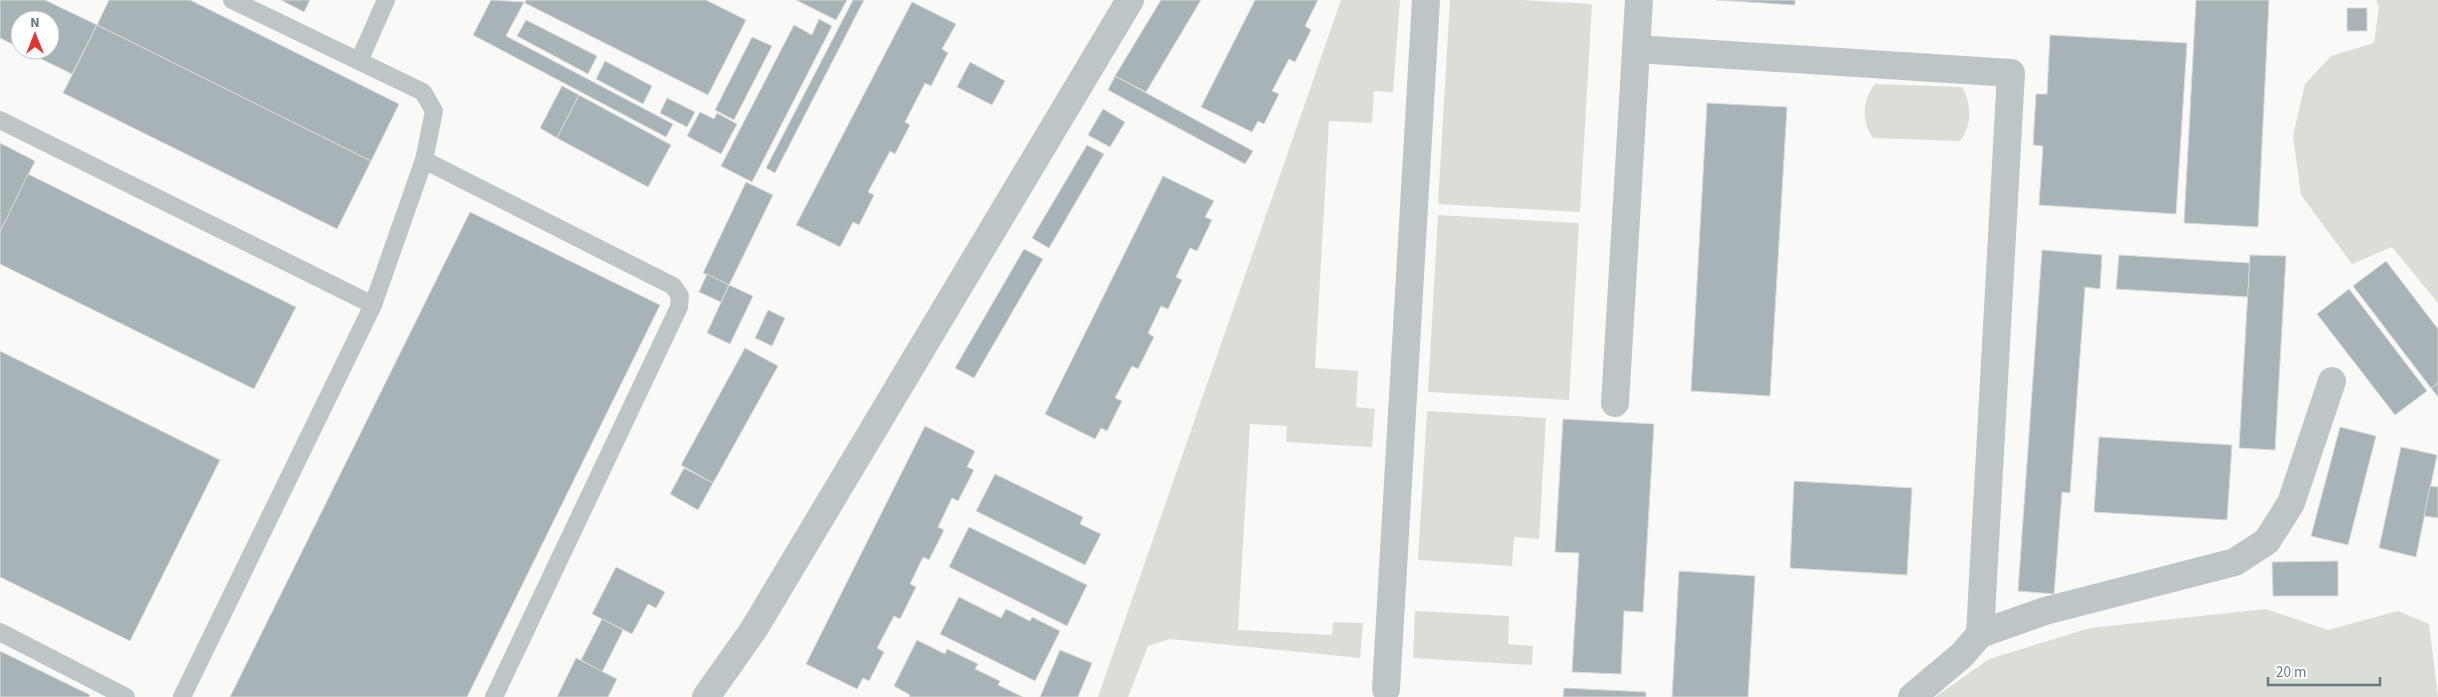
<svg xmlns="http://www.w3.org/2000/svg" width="2438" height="697" viewBox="0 0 2438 697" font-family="'Source Sans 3',sans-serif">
	<rect width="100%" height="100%" fill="#f9f9f7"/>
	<g fill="#dbded6">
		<polygon points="1341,0 1400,0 1393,92 1374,91 1372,123 1329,121 1315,368 1358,371 1356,407 1375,409 1372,447 1286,442 1287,426 1250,424 1238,630 1332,635 1333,622 1363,623 1360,658 1170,639 1148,646 1128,697 1098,697"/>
		<polygon points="1450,0 1520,0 1592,4 1580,212 1438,204"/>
		<polygon points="2376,0 2438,0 2438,303 2392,247 2352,264 2301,195 2293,136 2305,84 2331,56 2374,43 2379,7"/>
		<path d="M1875 84 1962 87C1972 105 1972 125 1960 141L1873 138C1861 121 1862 101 1875 84Z"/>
		<polygon points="1438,215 1579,223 1569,400 1428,392"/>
		<polygon points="1427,411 1546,418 1539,539 1514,537 1512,566 1418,560"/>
		<polygon points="2266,609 2328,630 2398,611 2429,624 2438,697 1935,697 1989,659 2090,628"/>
		<polygon points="1415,611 1509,616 1508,644 1533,646 1532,665 1413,658"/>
	</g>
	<g fill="#a7b3b6" stroke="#dbdbd9">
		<polygon points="0,0 45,0 97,25 72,74 23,50 50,50 50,20 20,20 20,48 0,38"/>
		<polygon points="109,0 190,0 399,104 371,161 97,25"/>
		<polygon points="281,0 310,0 304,12"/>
		<polygon points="491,0 524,2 506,36 673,124 666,137 473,35"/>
		<polygon points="526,0 706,0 746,20 708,95 525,3"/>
		<polygon points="796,0 847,0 836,20"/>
		<polygon points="853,0 864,0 775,173 766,168"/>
		<polygon points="1161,0 1201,0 1146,92 1115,76"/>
		<polygon points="1255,0 1318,0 1305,26 1311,30 1295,62 1289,59 1272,91 1279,94 1264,124 1258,121 1252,132 1201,107"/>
		<polygon points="1716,0 1795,0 1795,5"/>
		<polygon points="2196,0 2269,0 2258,227 2184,223"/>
		<polygon points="912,2 956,24 942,49 948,53 931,86 925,83 905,122 910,125 895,154 890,151 868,192 874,195 859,225 853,222 840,247 796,225"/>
		<rect x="2347" y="8" width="20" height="23"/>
		<polygon points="819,19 832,26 752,182 721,166 794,25 812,35"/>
		<polygon points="526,20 597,56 588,74 517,36"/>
		<polygon points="97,25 371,161 337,229 63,93"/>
		<polygon points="2050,35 2187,43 2176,214 2039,205 2043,146 2033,145 2036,94 2047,94"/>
		<polygon points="752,37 772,46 734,120 715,110"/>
		<polygon points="605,61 652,86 643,104 596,79"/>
		<polygon points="970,62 1005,81 992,105 957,87"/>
		<polygon points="1115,76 1253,151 1245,164 1108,90"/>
		<polygon points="562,86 579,95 557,138 540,128"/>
		<polygon points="579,95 671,145 648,187 557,138"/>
		<polygon points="667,98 695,112 687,127 660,113"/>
		<polygon points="1707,103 1787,107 1770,396 1691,391"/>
		<polygon points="1103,109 1125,122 1110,147 1088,135"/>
		<polygon points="700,112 714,119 717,113 737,124 721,154 687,136"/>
		<polygon points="0,143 35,161 0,232"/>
		<polygon points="1087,145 1104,154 1049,248 1032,238"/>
		<polygon points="28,174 296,307 254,389 0,264 0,232"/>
		<polygon points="1163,176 1214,201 1205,217 1212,220 1197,251 1190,248 1176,277 1182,280 1168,309 1161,306 1148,333 1154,337 1138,369 1132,366 1115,398 1122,401 1107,431 1101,428 1095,439 1045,414"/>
		<polygon points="746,182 773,195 729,285 703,273"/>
		<polygon points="470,212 660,305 467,697 230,697"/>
		<polygon points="1024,249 1043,259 974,378 955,368"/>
		<polygon points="2042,250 2102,255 2100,289 2085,287 2070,493 2062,492 2054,594 2018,591"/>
		<polygon points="2119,255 2250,263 2248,297 2116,289"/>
		<polygon points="2250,255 2286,256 2275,450 2239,448"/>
		<polygon points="2386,261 2438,329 2438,383 2431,388 2353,286"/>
		<polygon points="707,274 729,285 721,302 699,292"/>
		<polygon points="729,285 753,296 730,344 707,333"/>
		<polygon points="2349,289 2427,391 2395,415 2317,314"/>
		<polygon points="768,310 785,318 772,346 755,338"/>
		<polygon points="745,348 778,366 713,483 681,465"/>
		<polygon points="0,351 220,460 130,641 0,577"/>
		<polygon points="2438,383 2438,397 2431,388"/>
		<polygon points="1563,419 1654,424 1643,612 1624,611 1621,674 1572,672 1579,553 1555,552"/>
		<polygon points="925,426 975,451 967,467 974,470 958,501 952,498 938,527 944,530 929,560 923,557 910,584 916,587 900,619 894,616 877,648 884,652 869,681 863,678 857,689 806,664"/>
		<polygon points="2340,427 2376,436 2348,545 2311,536"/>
		<polygon points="2099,437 2232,445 2227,520 2094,512"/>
		<polygon points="2401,447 2437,455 2416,557 2379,548"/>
		<polygon points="684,468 713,483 698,510 670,494"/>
		<polygon points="995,474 1083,517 1080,524 1101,534 1085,565 976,511"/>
		<polygon points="1794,481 1912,488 1907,575 1790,568"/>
		<polygon points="2430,486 2438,487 2438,518 2424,516"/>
		<polygon points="969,527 1087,585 1067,626 949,567"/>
		<polygon points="2338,561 2338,596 2273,596 2272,562"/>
		<polygon points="616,567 665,592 656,608 648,604 632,634 592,614"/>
		<polygon points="1679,571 1755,576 1748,697 1672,697"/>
		<polygon points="959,597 1001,618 1006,609 1030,621 1032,617 1060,631 1035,681 940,634"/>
		<polygon points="602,619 623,630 602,672 581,660"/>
		<polygon points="917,640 945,654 947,649 978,664 975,669 1000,681 998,685 1023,697 909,697 910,695 894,686"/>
		<polygon points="1060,650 1092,663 1078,697 1040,697"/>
		<polygon points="0,651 90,695 89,697 0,697"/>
		<polygon points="576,658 617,679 608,697 557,697"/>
		<polygon points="1564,688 1646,692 1646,697 1563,697"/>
	</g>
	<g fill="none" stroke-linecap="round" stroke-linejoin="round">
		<g stroke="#bec5c7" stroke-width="18">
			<polyline points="359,61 386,0"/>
			<polyline points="0,120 373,305"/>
			<polyline points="424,160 673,286 680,296 679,307 494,697"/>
			<polyline points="0,632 126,697"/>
			<polyline points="182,697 373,305 424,160 434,111 423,92 232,0"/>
		</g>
		<g stroke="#bec5c7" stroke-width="28">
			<polyline points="1636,49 2011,73 1980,634 1962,655 1912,697"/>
			<polyline points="1615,403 1639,0"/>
			<polyline points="1980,634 2045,611 2235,562 2267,541 2291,503 2332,381"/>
			<polyline points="1386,689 1426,0"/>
			<polyline points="706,697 754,629 1130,0"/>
		</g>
	</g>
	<g transform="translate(35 35)"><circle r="24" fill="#ffffff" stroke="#c1cacd"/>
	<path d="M0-4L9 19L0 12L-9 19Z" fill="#df3631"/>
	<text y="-8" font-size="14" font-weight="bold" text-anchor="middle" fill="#657a81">N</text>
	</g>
	<path d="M2268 677v8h112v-8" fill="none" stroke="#657a81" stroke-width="2.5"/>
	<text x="2276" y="677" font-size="15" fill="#657a81" stroke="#ffffff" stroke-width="4" paint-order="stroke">20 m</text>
</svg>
